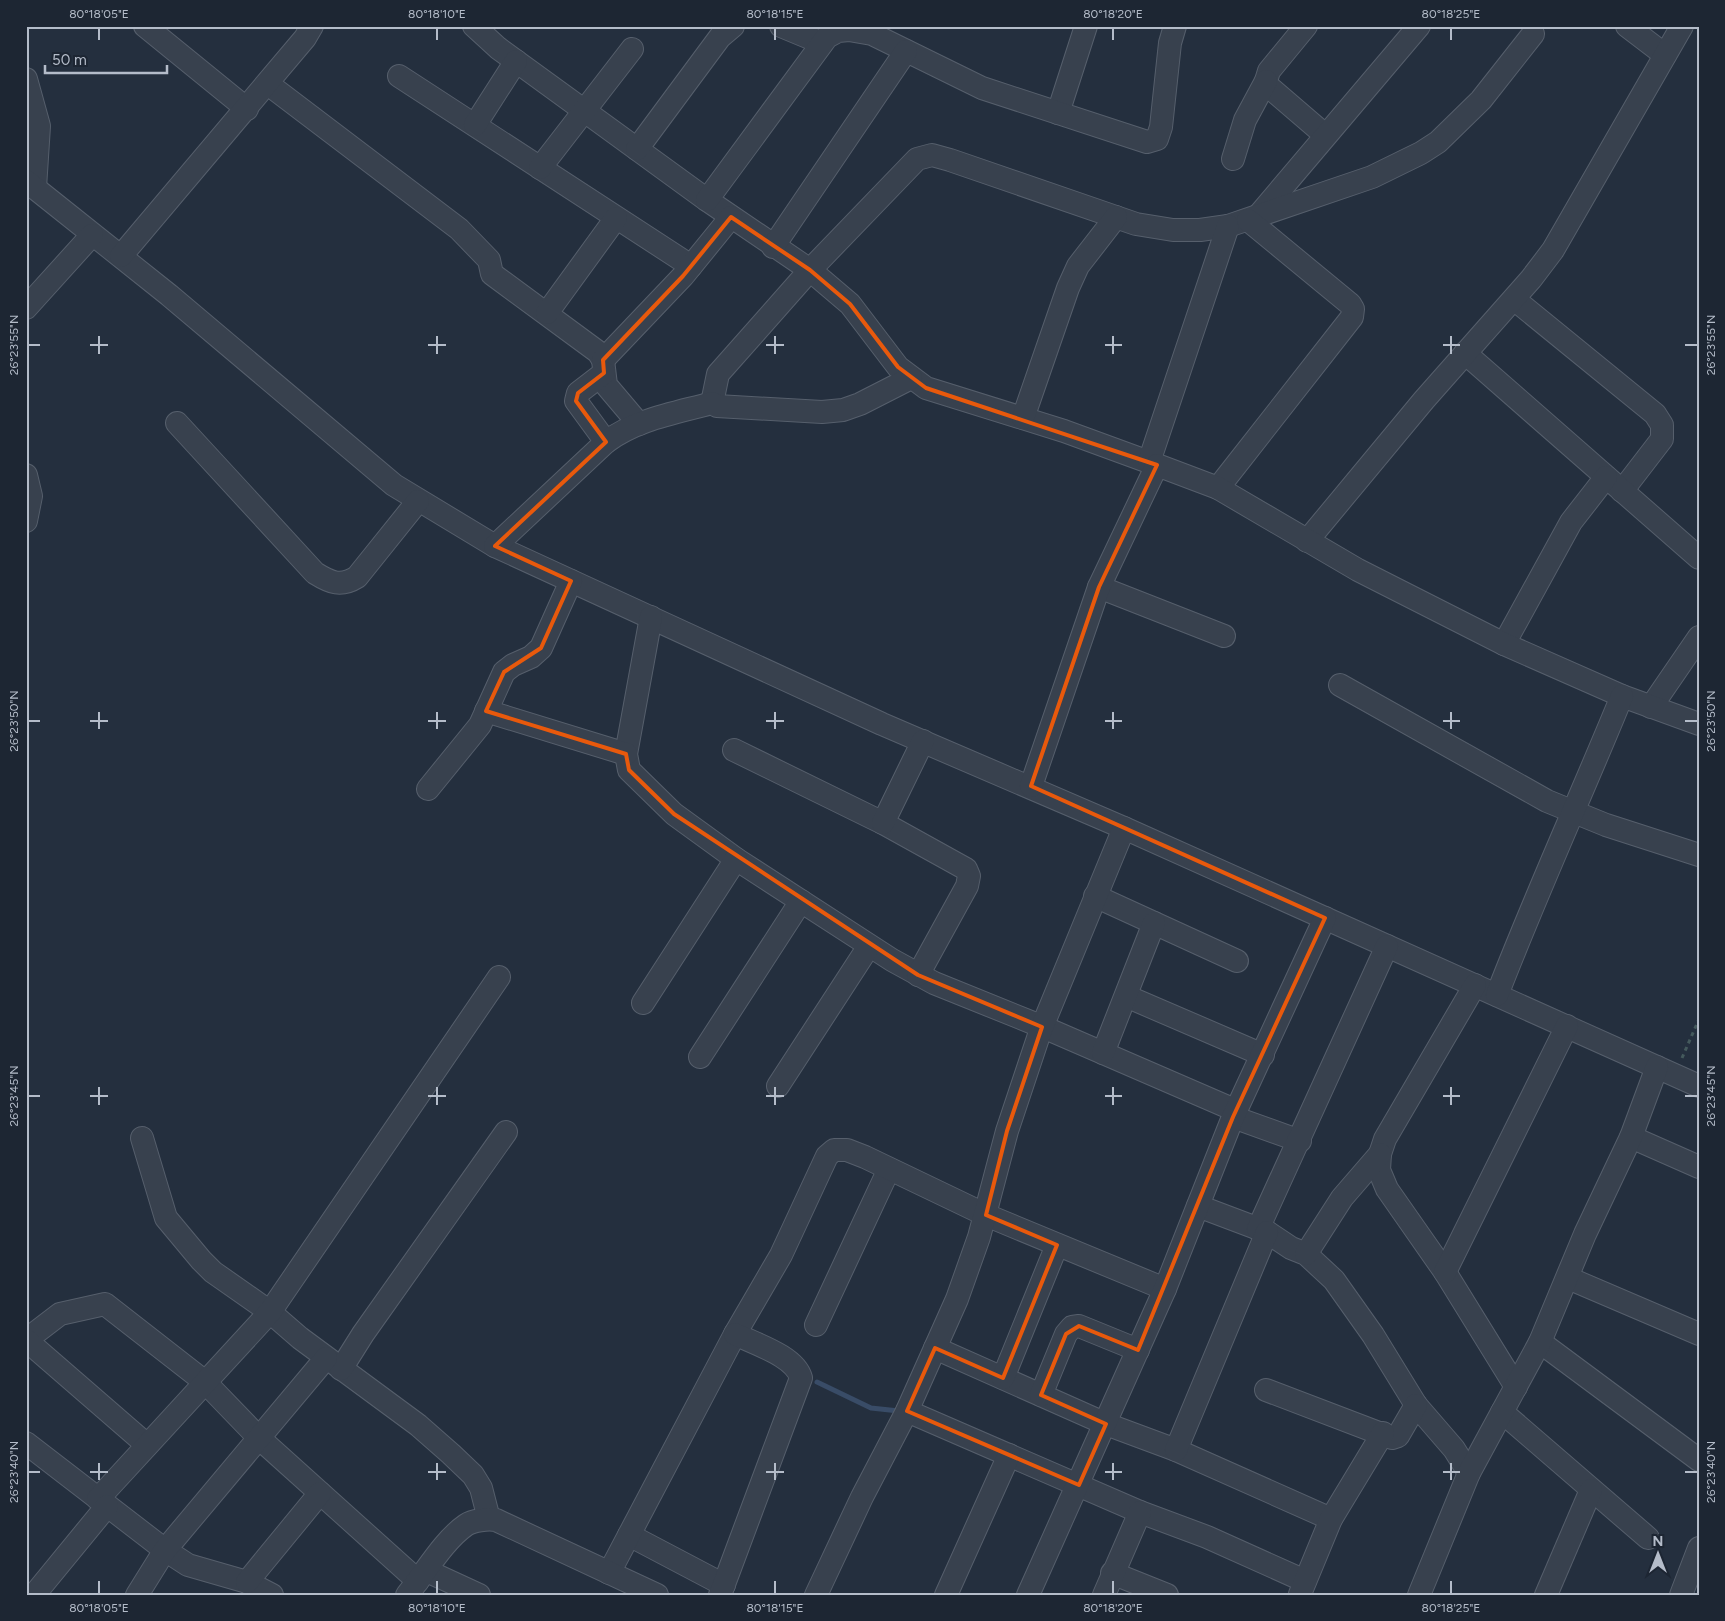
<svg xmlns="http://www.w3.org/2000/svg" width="1725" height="1621" viewBox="0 0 1725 1621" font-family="Figtree,sans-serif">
	<rect width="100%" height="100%" fill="#242f3e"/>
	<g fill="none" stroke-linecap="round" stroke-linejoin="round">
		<polyline stroke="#394c67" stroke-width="5" points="817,1382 871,1408 899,1411"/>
		<defs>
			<g id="minor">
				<polyline points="145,26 247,109"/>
				<polyline points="474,26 498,48 707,200 810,270 850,304 898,367 926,388 1064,431 1157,465"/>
				<polyline points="781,26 822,43"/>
				<polyline points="1306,26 1269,71 1266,81 1268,86 1325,135"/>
				<polyline points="1627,26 1665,55"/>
				<polyline points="399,76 691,266"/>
				<polyline points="26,79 39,126 35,188"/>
				<polyline points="268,84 459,229 489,260 492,274 598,352 603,360 606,385 639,424"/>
				<polyline points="1058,113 1086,26"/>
				<polyline points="475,125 516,61"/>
				<polyline points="637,149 720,37 733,26"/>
				<polyline points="1233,159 1245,120 1266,81"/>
				<polyline points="540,168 632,49"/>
				<polyline points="26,181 169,295 394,485 495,546 882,724 1124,828 1699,1086"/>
				<polyline points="707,200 827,37 838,31 849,30 872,34 982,88 1147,142 1157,139 1161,127 1170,43 1175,26"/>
				<polyline points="1258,216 1419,26"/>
				<polyline points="773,247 906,51"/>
				<polyline points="121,256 305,38 312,26"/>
				<polyline points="1514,299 1655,414 1662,425 1662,439 1622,491"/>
				<polyline points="26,308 92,235"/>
				<polyline points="547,313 616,218"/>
				<polyline points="1465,353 1699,558"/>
				<polyline points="603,360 683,276 731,217"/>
				<polyline points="604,373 578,393 576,401 606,442"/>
				<polyline points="712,403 718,374 726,365 810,270 917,159 932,155 950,160 1136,224 1173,230 1200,230 1228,226 1372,177 1421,153 1438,142 1481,100 1533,34"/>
				<polyline points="1023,418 1068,288 1078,266 1116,217"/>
				<path d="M177 423 315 573C331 583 341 587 357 577L418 501"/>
				<polyline points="1149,462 1228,226"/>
				<polyline points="26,475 31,496 26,521"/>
				<polyline points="1218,488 1352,317 1353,309 1350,304 1248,220"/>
				<polyline points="1307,541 1424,400 1531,279 1553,250 1682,26"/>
				<path d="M495 546 606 442C637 419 676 413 712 403L717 406 822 412 843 410 860 404 911 378"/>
				<polyline points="1099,587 1224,636"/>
				<polyline points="651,617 626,754 629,770 674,814 736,859 892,960 934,983 1043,1027 1237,1111"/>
				<polyline points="1504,644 1571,522 1606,477"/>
				<polyline points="1340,685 1547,801 1606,825 1699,855"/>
				<polyline points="1651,707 1699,637"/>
				<polyline points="486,711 626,754"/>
				<polyline points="734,750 883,823 966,869 969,876 967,886 918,975"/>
				<polyline points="1031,786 1099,587 1157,465 1218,488 1358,570 1504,644 1622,696 1699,724"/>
				<polyline points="428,789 480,725 504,672 513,665 531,657 541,648 571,581"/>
				<polyline points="883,823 923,741"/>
				<polyline points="1095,896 1237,961"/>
				<polyline points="1475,985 1385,1139 1380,1154 1379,1170 1387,1189 1445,1272 1516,1387"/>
				<path d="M1497 995C1536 894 1581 796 1622 696"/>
				<polyline points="1126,996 1263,1055"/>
				<polyline points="643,1003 736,859"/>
				<polyline points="1103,1053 1154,923"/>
				<polyline points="700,1057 801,901"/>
				<polyline points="778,1086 869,946"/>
				<polyline points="1233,1117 1300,1141"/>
				<polyline points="1631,1137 1699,1167"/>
				<polyline points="142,1138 166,1218 201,1260 213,1272 270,1312 300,1338 418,1425 451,1454 473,1475 481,1488 489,1519"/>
				<polyline points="1198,1206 1267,1232 1291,1248 1306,1254 1334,1280 1373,1335 1416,1405 1454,1449 1469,1473"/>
				<polyline points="1258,1229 1387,946"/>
				<polyline points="1306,1254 1342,1198 1380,1154"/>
				<polyline points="1445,1272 1567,1026"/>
				<polyline points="1568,1278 1699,1334"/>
				<polyline points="816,1325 889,1169"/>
				<polyline points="26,1340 60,1314 105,1304 205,1382 259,1438 418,1581"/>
				<polyline points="26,1340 147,1445"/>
				<polyline points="1540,1342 1699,1460"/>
				<polyline points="935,1348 1106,1424 1176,1450 1331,1519"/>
				<polyline points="341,1369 363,1334 506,1132"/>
				<polyline points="1003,1378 1057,1245"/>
				<polyline points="1266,1390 1392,1438 1398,1436 1416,1405"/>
				<polyline points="1041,1395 1066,1334 1072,1327 1079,1326 1138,1350"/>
				<polyline points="907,1411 1140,1512 1207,1537 1305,1581"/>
				<polyline points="1502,1412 1648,1538"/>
				<polyline points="26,1443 165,1550 188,1565 247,1582 272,1595"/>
				<polyline points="1176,1450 1267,1232"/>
				<polyline points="98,1499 270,1312 499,977"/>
				<polyline points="629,1535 724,1585"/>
				<polyline points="427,1571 479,1595"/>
				<polyline points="609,1573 735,1334 781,1255 827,1156 834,1150 847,1150 865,1157 986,1215 1165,1289"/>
				<polyline points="1112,1573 1167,1595"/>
				<polyline points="247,1582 320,1493"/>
				<polyline points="1300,1594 1331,1519 1383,1433"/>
				<polyline points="34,1595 107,1506"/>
				<polyline points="137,1595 165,1550 326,1358"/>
				<path d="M407 1595C425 1573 444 1540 466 1525 473 1520 488 1519 496 1520L657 1595"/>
				<path d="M720 1595 801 1378C795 1356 755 1344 735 1334"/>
				<polyline points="816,1595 862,1497 907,1411 957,1299 979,1237 1007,1131 1040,1032 1124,828"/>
				<polyline points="946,1595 1009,1455"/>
				<polyline points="1028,1595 1165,1289 1233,1117 1325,918"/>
				<polyline points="1104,1595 1140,1512"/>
				<polyline points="1419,1595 1469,1473 1540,1342 1585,1234 1631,1137 1657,1067"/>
				<polyline points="1546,1595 1591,1490"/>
				<polyline points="1681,1595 1699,1548"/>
			</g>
		</defs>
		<use href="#minor" stroke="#565f6c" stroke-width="24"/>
		<polyline stroke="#44595c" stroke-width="3" stroke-dasharray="4 4" stroke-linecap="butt" points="1682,1058 1699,1019"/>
		<use href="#minor" stroke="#38414e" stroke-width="22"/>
	</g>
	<path fill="none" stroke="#e8590c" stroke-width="4" stroke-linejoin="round" d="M731 217 810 270 850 304 898 367 926 388 1157 465 1099 587 1031 786 1325 918 1233 1117 1138 1350 1079 1326 1066 1334 1041 1395 1106 1424 1079 1485 907 1411 935 1348 1003 1378 1057 1245 986 1215 1007 1131 1042 1027 918 975 674 814 629 770 626 754 486 711 504 672 541 648 571 581 495 546 606 442 576 401 578 393 604 373 603 360 683 276Z"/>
	<path fill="none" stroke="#b4bcc9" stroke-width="2" d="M99 28V40M437 28V40M775 28V40M1113 28V40M1451 28V40M99 336V354M437 336V354M775 336V354M1113 336V354M1451 336V354M28 345H40M90 345H108M428 345H446M766 345H784M1105 345H1122M1443 345H1460M1685 345H1698M99 712V729M437 712V729M775 712V729M1113 712V729M1451 712V729M28 721H40M90 721H108M428 721H446M766 721H784M1105 721H1122M1443 721H1460M1685 721H1698M99 1087V1105M437 1087V1105M775 1087V1105M1113 1087V1105M1451 1087V1105M28 1096H40M90 1096H108M428 1096H446M766 1096H784M1105 1096H1122M1443 1096H1460M1685 1096H1698M99 1463V1480M437 1463V1480M775 1463V1480M1113 1463V1480M1451 1463V1480M28 1472H40M90 1472H108M428 1472H446M766 1472H784M1105 1472H1122M1443 1472H1460M1685 1472H1698M99 1581V1594M437 1581V1594M775 1581V1594M1113 1581V1594M1451 1581V1594"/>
	<rect width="1725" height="1621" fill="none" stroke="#1d2633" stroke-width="55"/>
	<g transform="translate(1658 1554)" stroke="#1d2633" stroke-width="4" paint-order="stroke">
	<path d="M0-4L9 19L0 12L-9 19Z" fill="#b4bcc9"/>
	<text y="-8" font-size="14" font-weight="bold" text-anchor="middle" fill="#b4bcc9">N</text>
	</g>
	<path d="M45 65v8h122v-8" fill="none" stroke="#b4bcc9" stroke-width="2.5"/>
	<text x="52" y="65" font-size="15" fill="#b4bcc9" stroke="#1d2633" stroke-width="4" paint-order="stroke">50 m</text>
	<rect x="28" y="28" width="1670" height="1566" fill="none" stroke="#b4bcc9" stroke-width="2"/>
	<g font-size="12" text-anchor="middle" fill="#b4bcc9">
		<text x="99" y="18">80°18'05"E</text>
		<text x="437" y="18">80°18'10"E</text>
		<text x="775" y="18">80°18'15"E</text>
		<text x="1113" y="18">80°18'20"E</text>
		<text x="1451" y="18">80°18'25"E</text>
		<text transform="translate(14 345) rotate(-90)" y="4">26°23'55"N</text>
		<text transform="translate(1711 345) rotate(-90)" y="4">26°23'55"N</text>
		<text transform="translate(14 721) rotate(-90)" y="4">26°23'50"N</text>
		<text transform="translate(1711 721) rotate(-90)" y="4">26°23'50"N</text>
		<text transform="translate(14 1096) rotate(-90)" y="4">26°23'45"N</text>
		<text transform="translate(1711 1096) rotate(-90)" y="4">26°23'45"N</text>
		<text transform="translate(14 1472) rotate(-90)" y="4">26°23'40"N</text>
		<text transform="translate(1711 1472) rotate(-90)" y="4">26°23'40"N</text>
		<text x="99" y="1612">80°18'05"E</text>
		<text x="437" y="1612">80°18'10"E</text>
		<text x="775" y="1612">80°18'15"E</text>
		<text x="1113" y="1612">80°18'20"E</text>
		<text x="1451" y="1612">80°18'25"E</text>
	</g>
</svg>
